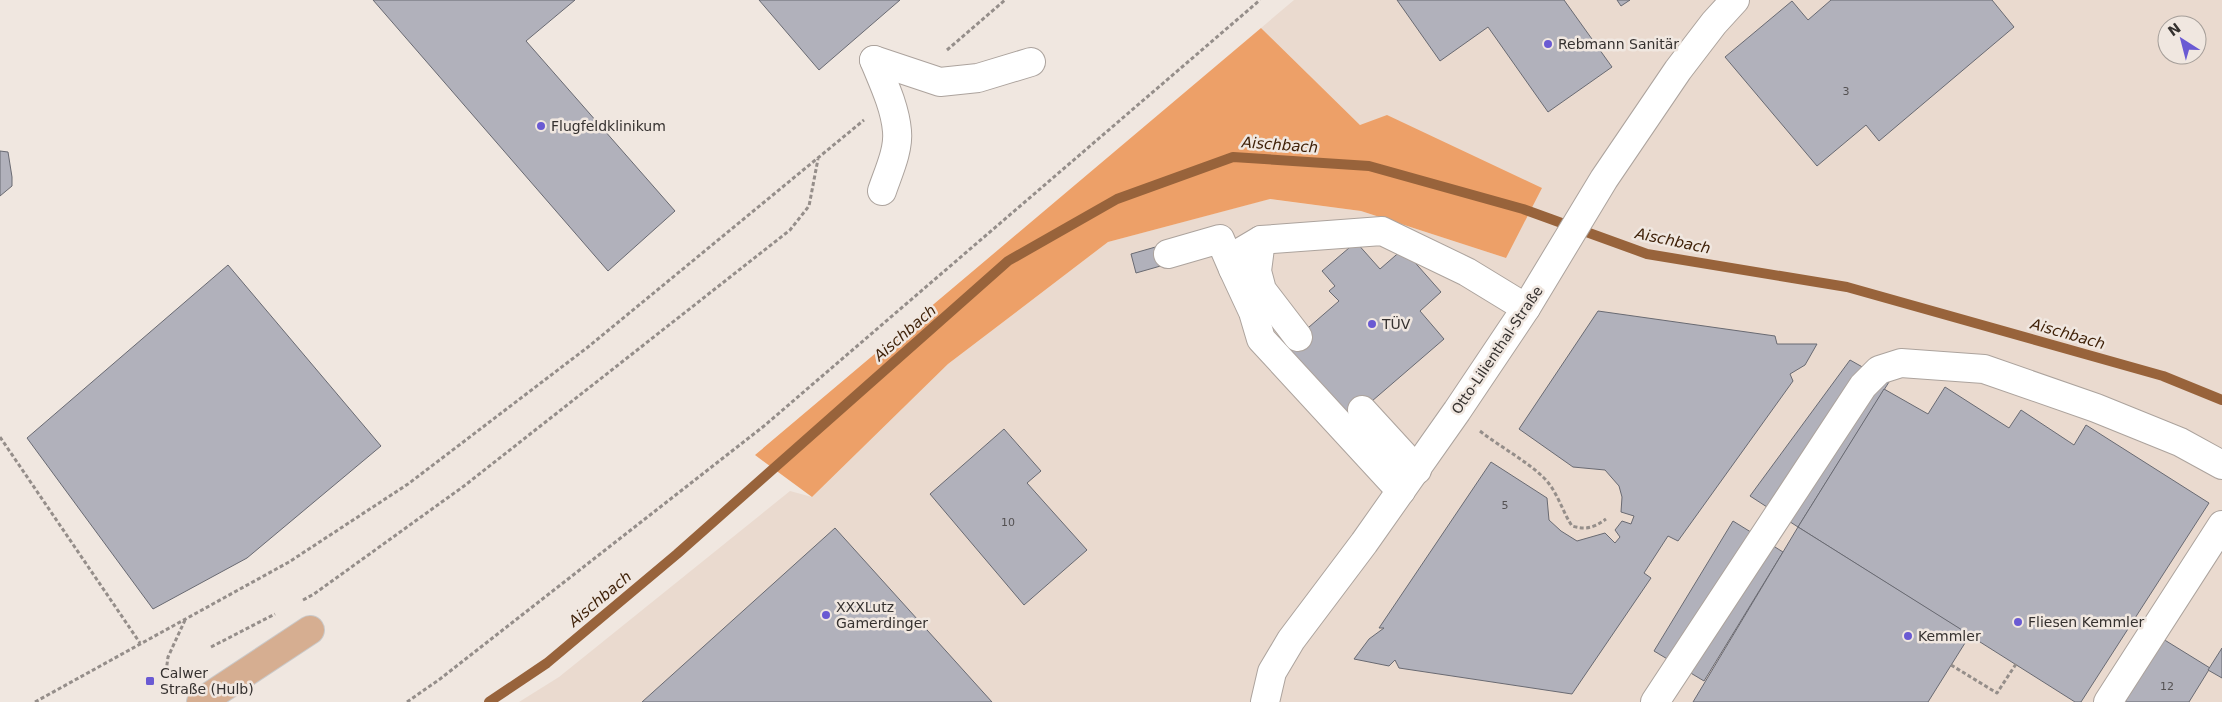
<svg xmlns="http://www.w3.org/2000/svg" width="2222" height="702" viewBox="0 0 2222 702" font-family="'DejaVu Sans',sans-serif">
	<rect width="100%" height="100%" fill="#f0e7e0"/>
	<path fill="#eadacf" fill-rule="evenodd" d="M1294 0H2222V702H519L559 677 790 491 812 497 948 364 1108 242 1269 199 1361 211 1506 258 1360 125 1261 28ZM2167 25H2197V55H2167Z"/>
	<polygon fill="#eda068" points="1261,28 1360,125 1387,115 1542,188 1506,258 1361,211 1270,199 1108,242 948,364 812,497 755,455"/>
	<g fill="none" stroke-linecap="round" stroke-linejoin="round">
		<polyline stroke="#98633b" stroke-width="10" points="489,702 547,663 677,554 1008,261 1117,199 1233,157 1369,166 1523,209 1647,254 1847,287 2163,376 2222,400"/>
	</g>
	<g fill="#b1b1bb" stroke="#696a72">
		<polygon points="373,0 575,0 526,41 675,211 608,271"/>
		<polygon points="759,0 900,0 819,70"/>
		<polygon points="1397,0 1564,0 1612,67 1548,112 1488,27 1440,61"/>
		<polygon points="1617,0 1630,0 1621,6"/>
		<polygon points="1831,0 1992,0 2014,27 1879,141 1866,125 1817,166 1725,57 1792,1 1808,20"/>
		<polygon points="0,151 8,152 12,177 12,186 0,196"/>
		<polygon points="1356,242 1380,269 1403,249 1441,292 1420,311 1444,339 1350,420 1286,347 1339,301 1329,291 1335,286 1322,271"/>
		<polygon points="1166,244 1171,263 1136,273 1131,254"/>
		<polygon points="228,265 381,446 247,558 153,609 27,438"/>
		<polygon points="1598,311 1775,336 1777,344 1817,344 1805,365 1790,374 1793,381 1678,541 1668,536 1644,573 1651,578 1572,694 1399,668 1395,660 1389,666 1354,659 1369,639 1384,628 1379,628 1491,462 1547,498 1549,520 1561,531 1577,541 1605,533 1615,543 1620,537 1615,530 1622,521 1631,524 1634,516 1621,512 1622,497 1619,486 1605,470 1573,467 1519,429"/>
		<polygon points="1850,360 1889,382 1798,527 1750,496"/>
		<polygon points="1945,387 2009,428 2021,410 2074,445 2086,425 2209,503 2081,702 2075,702 1798,527 1884,389 1928,414"/>
		<polygon points="1004,429 1041,471 1027,483 1087,550 1024,605 930,494"/>
		<polygon points="1733,521 1783,552 1704,681 1654,651"/>
		<polygon points="1798,527 1970,635 1928,702 1693,702"/>
		<polygon points="835,528 992,702 642,702"/>
		<polygon points="2163,639 2210,668 2189,702 2125,702"/>
		<polygon points="2222,648 2222,678 2208,670"/>
	</g>
	<g fill="none" stroke-linecap="round" stroke-linejoin="round">
		<defs>
			<g id="minor">
				<polyline points="874,60 940,82 978,78 1031,62"/>
				<path d="M874 60C883 82 895 107 897 131 899 150 888 173 882 191"/>
				<polyline points="1261,240 1257,271 1262,290 1298,337"/>
				<polyline points="1168,254 1220,239 1233,269"/>
				<polyline points="1362,410 1417,470"/>
				<polyline points="1401,491 1261,339 1253,312 1233,269 1239,253 1261,240 1382,231 1467,272 1526,308"/>
				<polyline points="1265,702 1272,672 1291,640 1364,543 1457,411 1526,308 1604,179 1678,70 1714,23 1735,0"/>
				<polyline points="1655,702 1863,386 1879,370 1901,363 1984,369 2096,408 2180,442 2222,465"/>
				<polyline points="2108,702 2222,525"/>
			</g>
			<polyline id="major" points="201,702 310,630"/>
		</defs>
		<use href="#minor" stroke="#aca39d" stroke-width="30"/>
		<use href="#major" stroke="#cac9c9" stroke-width="30"/>
		<g stroke="#958e8a" stroke-width="3" stroke-dasharray="4 2.5" stroke-linecap="butt">
			<polyline points="947,50 1005,0"/>
			<path d="M1480 431C1500 447 1524 459 1543 477 1557 490 1562 511 1572 526 1586 530 1594 528 1606 519"/>
			<polyline points="0,437 140,643"/>
			<polyline points="303,600 314,594 464,486 790,230 809,206 818,159"/>
			<polyline points="211,647 275,614"/>
			<polyline points="1951,665 1997,693 2016,664"/>
			<polyline points="166,672 168,657 185,620"/>
			<polyline points="35,702 289,562 408,484 588,347 864,120"/>
			<polyline points="407,702 440,679 764,426 1260,0"/>
		</g>
		<use href="#minor" stroke="#fff" stroke-width="28"/>
		<use href="#major" stroke="#d6ae91" stroke-width="28"/>
	</g>
	<g fill="#6a5ad3" stroke="#f0e7e0" stroke-width="2">
		<circle cx="1548" cy="44" r="5"/>
		<circle cx="541" cy="126" r="5"/>
		<circle cx="1372" cy="324" r="5"/>
		<circle cx="826" cy="615" r="5"/>
		<circle cx="2018" cy="622" r="5"/>
		<circle cx="1908" cy="636" r="5"/>
		<rect x="145" y="676" width="10" height="10" rx="2.5"/>
	</g>
	<g text-anchor="middle" stroke-width="5" stroke-linejoin="round" paint-order="stroke">
		<g font-size="11" fill="#545152">
			<text x="1846" y="95">3</text>
			<text x="1505" y="509">5</text>
			<text x="1008" y="526">10</text>
			<text x="2167" y="690">12</text>
		</g>
		<g font-size="14" fill="#35312f" stroke="#f0e7e0" text-anchor="start">
			<text x="1558" y="49">Rebmann Sanitär</text>
			<text x="551" y="131">Flugfeldklinikum</text>
			<text x="1382" y="329">TÜV</text>
			<text x="836" y="612">XXXLutz<tspan x="836" dy="16">Gamerdinger</tspan></text>
			<text x="2028" y="627">Fliesen Kemmler</text>
			<text x="1918" y="641">Kemmler</text>
			<text x="160" y="678">Calwer<tspan x="160" dy="16">Straße (Hulb)</tspan></text>
		</g>
		<g font-size="14" fill="#35312f" stroke="#f0e7e0">
			<text transform="translate(1497 350) rotate(-56)" y="5">Otto-Lilienthal-Straße</text>
		</g>
		<g font-size="15" font-style="italic" fill="#402209" stroke="#f0e7e0">
			<text transform="translate(1280 145) rotate(4)" y="5">Aischbach</text>
			<text transform="translate(1673 241) rotate(12)" y="5">Aischbach</text>
			<text transform="translate(905 333) rotate(-41)" y="5">Aischbach</text>
			<text transform="translate(2068 334) rotate(16)" y="5">Aischbach</text>
			<text transform="translate(600 599) rotate(-40)" y="5">Aischbach</text>
		</g>
	</g>
	<g transform="translate(2182 40) rotate(324)"><circle r="24" fill="#f0e7e0" stroke="#a59e99"/>
	<path d="M0-4L9 19L0 12L-9 19Z" fill="#6a5ad3"/>
	<text y="-8" font-size="14" font-weight="bold" text-anchor="middle" fill="#35312f">N</text>
	</g>
</svg>
